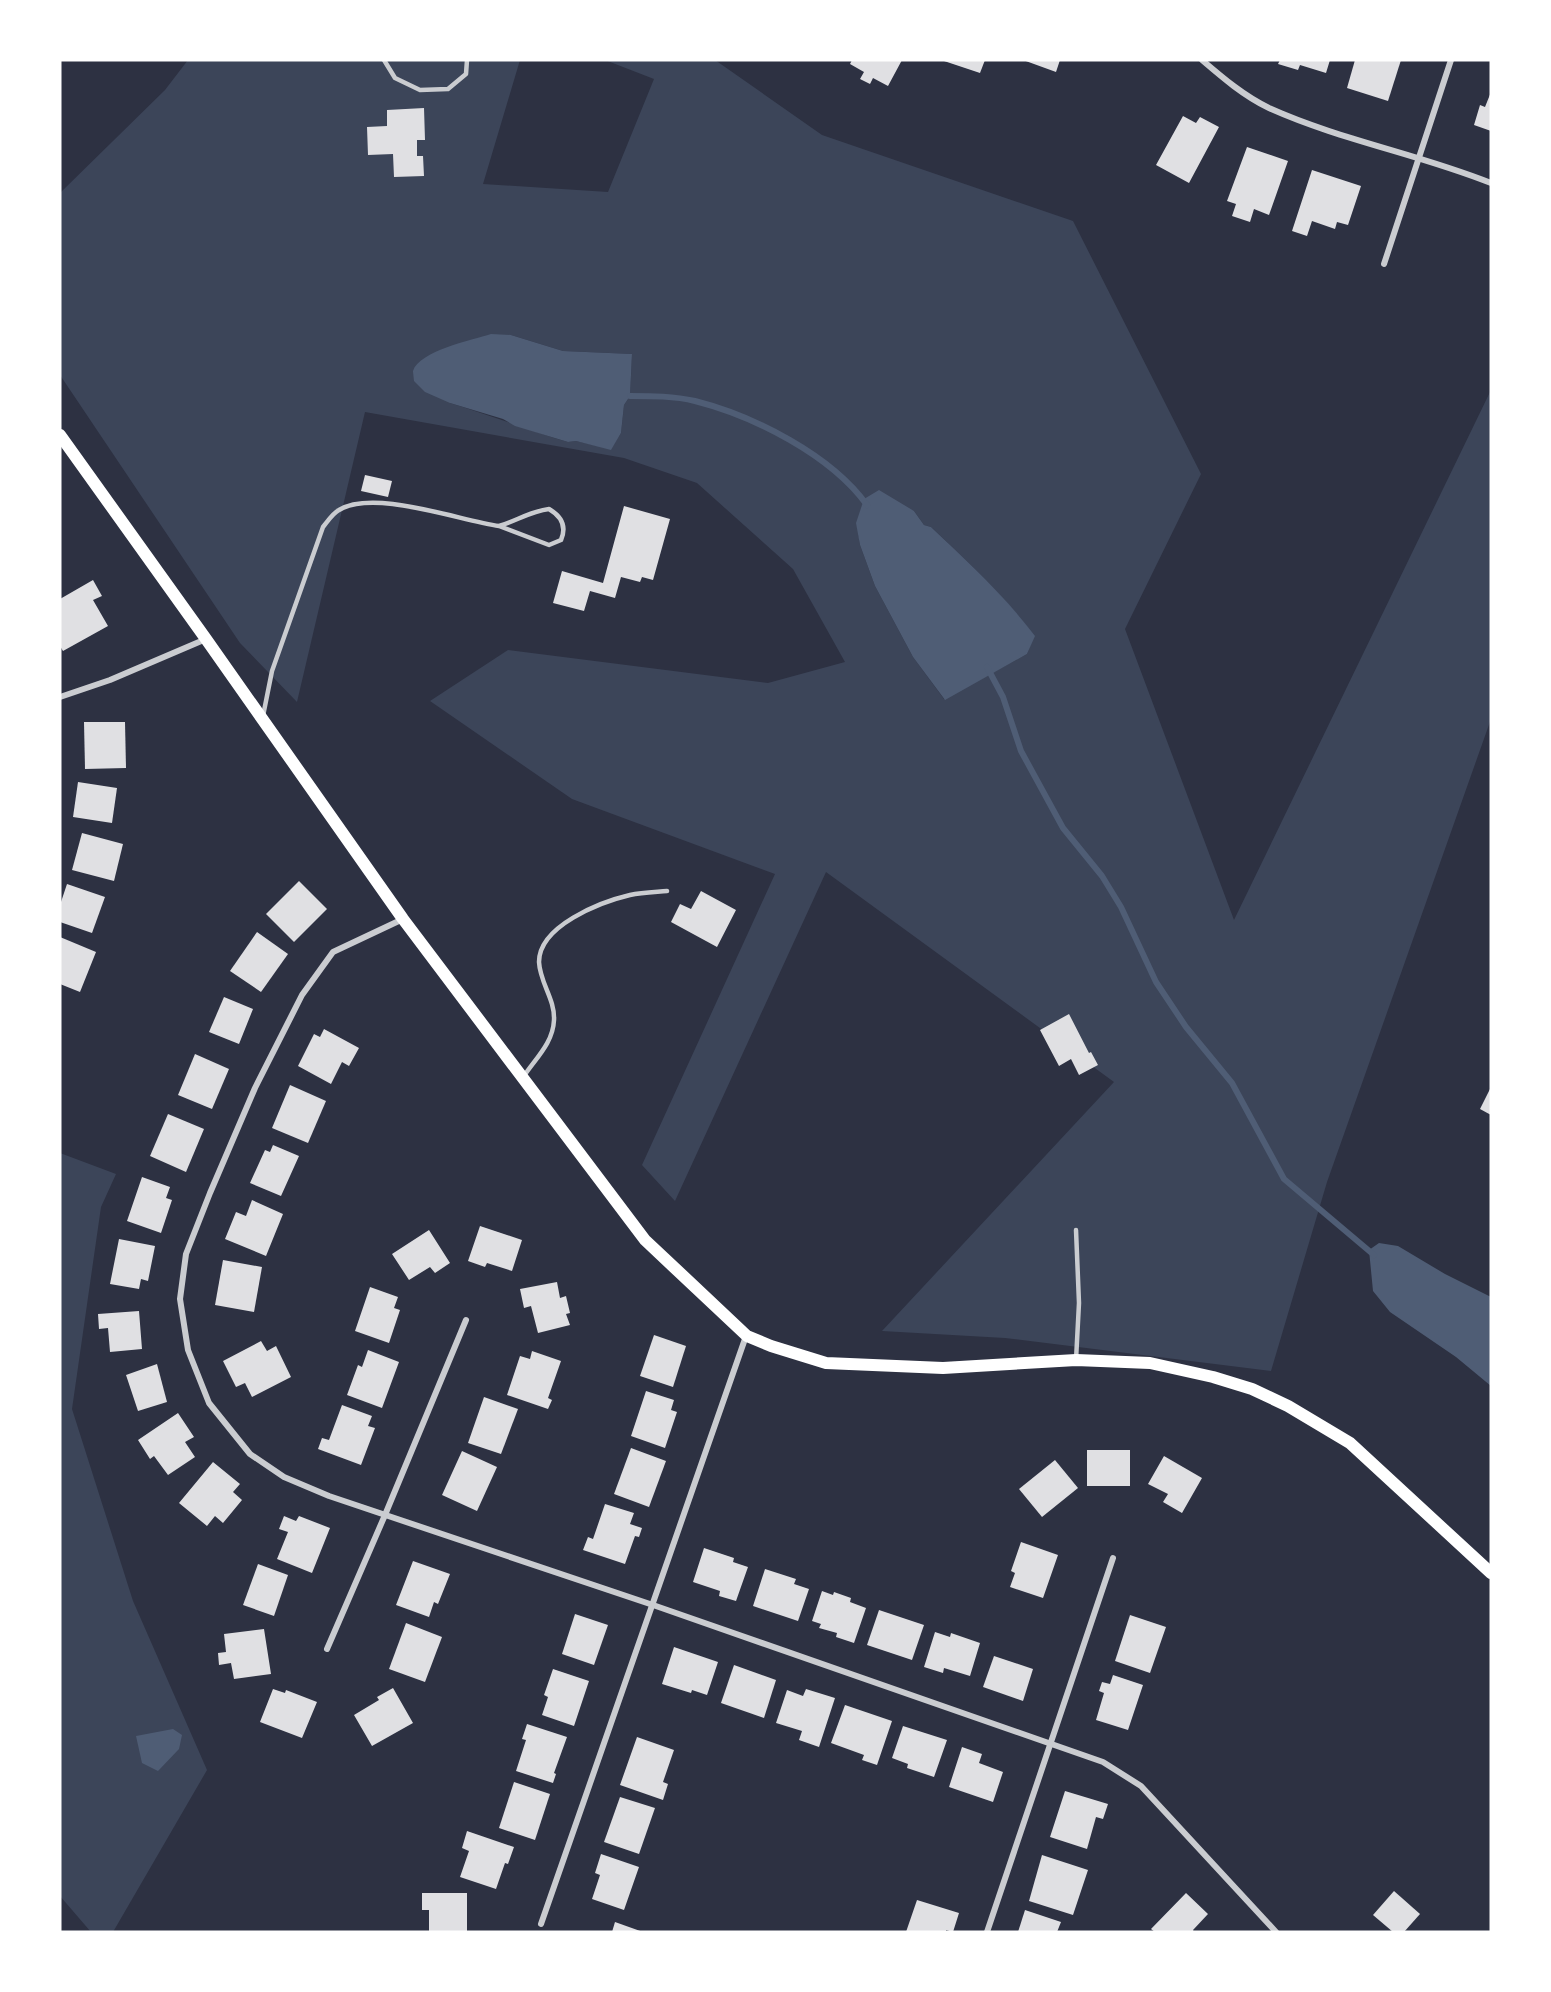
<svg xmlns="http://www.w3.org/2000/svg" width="1551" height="1992" viewBox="0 0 1551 1992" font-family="'Golos Text',sans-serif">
	<rect width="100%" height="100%" fill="#2d3142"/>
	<g fill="#3c4559" fill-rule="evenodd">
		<path d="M188 60H520L483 184 608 192 654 79 605 60H715L822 135 1073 221 1201 474 1125 629 1234 920 1491 390V719L1327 1182 1271 1371 1005 1338 882 1331 1114 1082 826 872 675 1201 642 1165 775 874 572 799 430 701 508 650 768 683 845 662 793 569 697 483 624 458 365 412 297 702 240 643 60 375V193L165 90ZM511 335 563 351 632 354 630 396 624 405 621 433 611 449 576 441 568 442C528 430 490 415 450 403ZM864 500 914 511 924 525 931 527C967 561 1005 596 1034 636L1027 654 944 699 913 657 875 586 860 545 857 523Z"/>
		<polygon points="60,1153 116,1174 101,1207 72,1409 133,1601 207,1770 113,1932 91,1932 60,1896"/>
	</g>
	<g fill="#4f5d75">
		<path d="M491 334 511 335 563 351 632 354 630 396 624 405 621 433 611 450 576 441 568 442 515 426 503 419 450 403 425 392 414 381C414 380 413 372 413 371 419 351 472 340 491 334Z"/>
		<path d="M879 490 914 511 924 525 931 527C967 561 1005 596 1035 636L1027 654 945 700 913 657 875 586 860 545 856 523 864 499Z"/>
		<polygon points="1379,1243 1398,1246 1445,1274 1491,1297 1491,1386 1456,1357 1390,1312 1373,1291 1369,1250"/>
		<polygon points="173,1729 182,1735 179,1749 158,1771 142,1763 136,1736"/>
	</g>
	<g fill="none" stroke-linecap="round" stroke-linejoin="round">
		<g stroke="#4f5d75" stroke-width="6">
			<path d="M630 396C652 396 674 396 695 401 754 416 831 455 867 505"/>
			<polyline points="987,667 1003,697 1021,751 1063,828 1102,876 1121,907 1156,982 1186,1027 1232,1083 1284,1179 1374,1255"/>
		</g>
	</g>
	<g fill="#e0e0e3">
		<polygon points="852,60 902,60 888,86 873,78 870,84 860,79 864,72 850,64"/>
		<polygon points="941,60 985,60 980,73"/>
		<polygon points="1023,60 1060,60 1056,72"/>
		<polygon points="1280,60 1330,60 1326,73 1300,65 1298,70 1278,64"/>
		<polygon points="1355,60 1401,60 1388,101 1347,88"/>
		<polygon points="1491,92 1491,131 1474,125 1480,105 1485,107"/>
		<polygon points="424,108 425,140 417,140 417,156 423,156 424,176 394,177 393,154 368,155 367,127 387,126 387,110"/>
		<polygon points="1183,116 1196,123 1200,117 1219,127 1189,183 1156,165"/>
		<polygon points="1247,147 1288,161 1269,215 1254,209 1250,222 1232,216 1236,204 1227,201"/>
		<polygon points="1312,170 1361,186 1348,225 1337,222 1335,229 1312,221 1307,236 1292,231"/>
		<polygon points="365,475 392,481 388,497 361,491"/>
		<polygon points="624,506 670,519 653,580 642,577 640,582 621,577 615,598 590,591 584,611 553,603 562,571 603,583"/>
		<polygon points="93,580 102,596 93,600 108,626 63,651 60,646 60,599"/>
		<polygon points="84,722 125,722 126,768 85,769"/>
		<polygon points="78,782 117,788 112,823 73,817"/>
		<polygon points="82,833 123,844 114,881 72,870"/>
		<polygon points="299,881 327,909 294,942 266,914"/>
		<polygon points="67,884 105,897 92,933 60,922 60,905"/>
		<polygon points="701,891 736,910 717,947 671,922 680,904 691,909"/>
		<polygon points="257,932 288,954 261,992 230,971"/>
		<polygon points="60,937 96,952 80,992 60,984"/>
		<polygon points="224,997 253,1009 239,1044 209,1032"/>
		<polygon points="1069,1014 1089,1053 1091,1052 1098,1065 1079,1075 1071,1059 1059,1066 1040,1030"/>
		<polygon points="324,1029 359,1048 349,1066 342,1062 331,1084 298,1066 314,1034 320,1037"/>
		<polygon points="195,1054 229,1069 212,1109 178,1095"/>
		<polygon points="290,1085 326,1101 308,1143 272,1128"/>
		<polygon points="1491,1087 1491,1115 1480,1109"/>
		<polygon points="168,1114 204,1129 186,1172 150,1156"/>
		<polygon points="273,1145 299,1156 281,1196 250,1183 265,1150 270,1152"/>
		<polygon points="142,1177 170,1187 166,1198 172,1200 161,1233 127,1221"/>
		<polygon points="252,1200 283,1214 266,1256 225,1239 236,1212 246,1216"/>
		<polygon points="480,1226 522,1240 512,1271 487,1263 485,1267 468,1261"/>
		<polygon points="429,1230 450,1263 435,1273 430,1267 409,1280 392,1254"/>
		<polygon points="119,1239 155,1246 148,1281 141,1279 139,1289 110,1284"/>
		<polygon points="223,1260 262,1267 254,1312 215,1305"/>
		<polygon points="557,1282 560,1298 566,1296 570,1313 566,1314 570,1325 538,1333 531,1306 524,1308 520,1289"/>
		<polygon points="370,1287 398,1297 394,1308 400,1310 389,1343 355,1331"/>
		<polygon points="139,1311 142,1349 110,1352 108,1328 99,1329 98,1314"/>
		<polygon points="654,1335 686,1346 673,1387 640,1376"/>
		<polygon points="261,1341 267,1351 276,1346 291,1377 252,1397 245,1383 236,1387 223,1361"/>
		<polygon points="368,1350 399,1362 382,1408 347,1395 358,1365 362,1367"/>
		<polygon points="532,1351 561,1361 548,1398 552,1400 548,1409 507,1395 520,1356 530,1359"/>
		<polygon points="157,1364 167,1402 138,1411 126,1375"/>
		<polygon points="646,1391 674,1400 671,1410 677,1412 665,1448 631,1436"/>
		<polygon points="484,1397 518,1409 501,1454 468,1443"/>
		<polygon points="342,1405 372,1416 368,1426 375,1428 361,1465 318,1449 322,1438 329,1440"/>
		<polygon points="178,1413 194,1437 185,1442 195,1457 168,1475 154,1456 150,1459 138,1440"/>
		<polygon points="631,1448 666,1461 649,1507 614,1494"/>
		<rect x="1087" y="1450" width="43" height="36"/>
		<polygon points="462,1451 497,1467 477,1511 442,1495"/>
		<polygon points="1164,1456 1202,1478 1182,1513 1163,1502 1168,1494 1148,1484"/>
		<polygon points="1055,1460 1078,1488 1042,1517 1019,1489"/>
		<polygon points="213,1462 240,1484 233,1492 242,1500 223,1523 215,1516 207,1526 179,1503"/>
		<polygon points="605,1504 634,1513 630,1524 642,1528 639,1537 635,1536 625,1564 583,1550 588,1537 593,1539"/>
		<polygon points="284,1516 296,1521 299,1516 330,1528 312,1573 277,1559 288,1532 279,1529"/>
		<polygon points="1021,1542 1058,1555 1043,1598 1010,1587 1015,1573 1011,1571"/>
		<polygon points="704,1548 734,1558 733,1562 748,1567 736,1601 719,1596 720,1591 693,1582"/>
		<polygon points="413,1561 450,1574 438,1604 434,1602 429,1617 396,1605"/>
		<polygon points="258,1564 288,1575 274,1616 243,1605"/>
		<polygon points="765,1569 796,1579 794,1584 809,1589 798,1621 753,1606"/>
		<polygon points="822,1591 833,1595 834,1592 851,1598 850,1602 866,1608 854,1643 836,1637 837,1633 819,1628 821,1624 812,1621"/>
		<polygon points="879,1610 924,1625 912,1660 867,1645"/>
		<polygon points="575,1614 608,1625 594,1665 562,1654"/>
		<polygon points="1130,1615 1166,1627 1150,1673 1115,1661"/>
		<polygon points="406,1623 442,1637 425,1682 389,1669"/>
		<polygon points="264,1629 271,1674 234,1679 231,1663 219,1665 218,1653 226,1652 224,1634"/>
		<polygon points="935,1632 950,1637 951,1633 980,1643 970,1676 944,1668 943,1673 924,1667"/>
		<polygon points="674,1647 718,1662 707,1695 692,1690 691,1693 662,1684"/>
		<polygon points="994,1656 1033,1669 1023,1701 983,1687"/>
		<polygon points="734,1665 776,1680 764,1718 721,1703"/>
		<polygon points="553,1669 589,1681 574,1726 542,1715 548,1697 544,1695"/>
		<polygon points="1113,1675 1143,1685 1128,1730 1096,1720 1104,1693 1099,1691 1102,1682 1110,1684"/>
		<polygon points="393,1688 413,1723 372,1746 354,1715 379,1700 377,1697"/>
		<polygon points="273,1689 285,1693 286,1690 317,1702 302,1738 260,1722"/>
		<polygon points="806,1689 835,1698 819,1747 799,1740 802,1731 776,1723 787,1690 803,1696"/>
		<polygon points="845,1705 892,1721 877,1765 862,1760 864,1755 831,1743"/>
		<polygon points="527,1724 567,1737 554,1773 556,1774 553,1783 516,1771 526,1740 522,1739"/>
		<polygon points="903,1726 947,1740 934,1777 907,1768 908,1764 892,1758"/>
		<polygon points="637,1737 674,1750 663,1782 668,1784 663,1800 620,1785"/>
		<polygon points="962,1747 982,1754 979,1763 1003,1772 993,1802 949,1787"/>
		<polygon points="514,1782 550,1794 535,1840 499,1828"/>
		<polygon points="1065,1791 1108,1804 1103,1819 1096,1817 1087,1849 1050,1837"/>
		<polygon points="620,1797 655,1808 639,1854 604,1842"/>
		<polygon points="467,1831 514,1847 508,1864 505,1863 496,1889 460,1877 469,1851 462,1848"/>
		<polygon points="601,1854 639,1867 624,1910 592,1899 600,1875 595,1873"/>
		<polygon points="1042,1855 1088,1870 1073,1915 1029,1901"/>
		<polygon points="1394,1891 1420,1914 1404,1932 1393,1932 1373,1915"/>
		<polygon points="422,1893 467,1893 467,1932 429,1932 429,1910 422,1910"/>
		<polygon points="1186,1893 1208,1914 1193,1930 1194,1932 1155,1932 1151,1929"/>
		<polygon points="917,1900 959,1913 953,1932 946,1930 946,1932 906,1932"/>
		<polygon points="1025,1910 1061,1922 1057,1932 1018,1932"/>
		<polygon points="615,1922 643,1932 612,1932"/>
	</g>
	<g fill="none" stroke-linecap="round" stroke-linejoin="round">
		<g stroke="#caccd0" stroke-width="4.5">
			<polyline points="384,60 395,78 420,90 448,89 466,74 467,60"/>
			<path d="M263 716 272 671 323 527C327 522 333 513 339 510 374 489 458 520 499 526 516 521 531 511 549 509 561 516 567 526 561 540L549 545 499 526"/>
			<path d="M524 1076C536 1058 553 1043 554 1020 555 999 540 983 539 962 539 926 600 902 630 895 642 892 655 892 667 891"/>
			<polyline points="1076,1360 1079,1303 1076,1230"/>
		</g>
		<g stroke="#caccd0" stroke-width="6">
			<path d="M1202 60C1223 78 1244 96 1269 108 1340 140 1419 154 1491 183"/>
			<polyline points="1384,264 1451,60"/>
			<polyline points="60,697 110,680 206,639"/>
			<polyline points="403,919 333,952 302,995 255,1088 210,1193 186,1254 180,1299 188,1350 209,1403 250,1454 284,1477 329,1496 653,1605 1103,1762 1141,1786 1276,1932"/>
			<polyline points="327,1649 385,1515 466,1320"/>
			<polyline points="541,1924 746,1336"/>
			<polyline points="987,1932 1113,1558"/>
		</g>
		<polyline stroke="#fff" stroke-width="12" points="60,435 206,639 403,919 645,1240 747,1336 771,1346 826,1363 943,1368 1076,1360 1150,1363 1213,1377 1252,1389 1288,1406 1350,1443 1491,1573"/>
	</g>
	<rect width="1551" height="1992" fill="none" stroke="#ffffff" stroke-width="123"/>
</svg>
